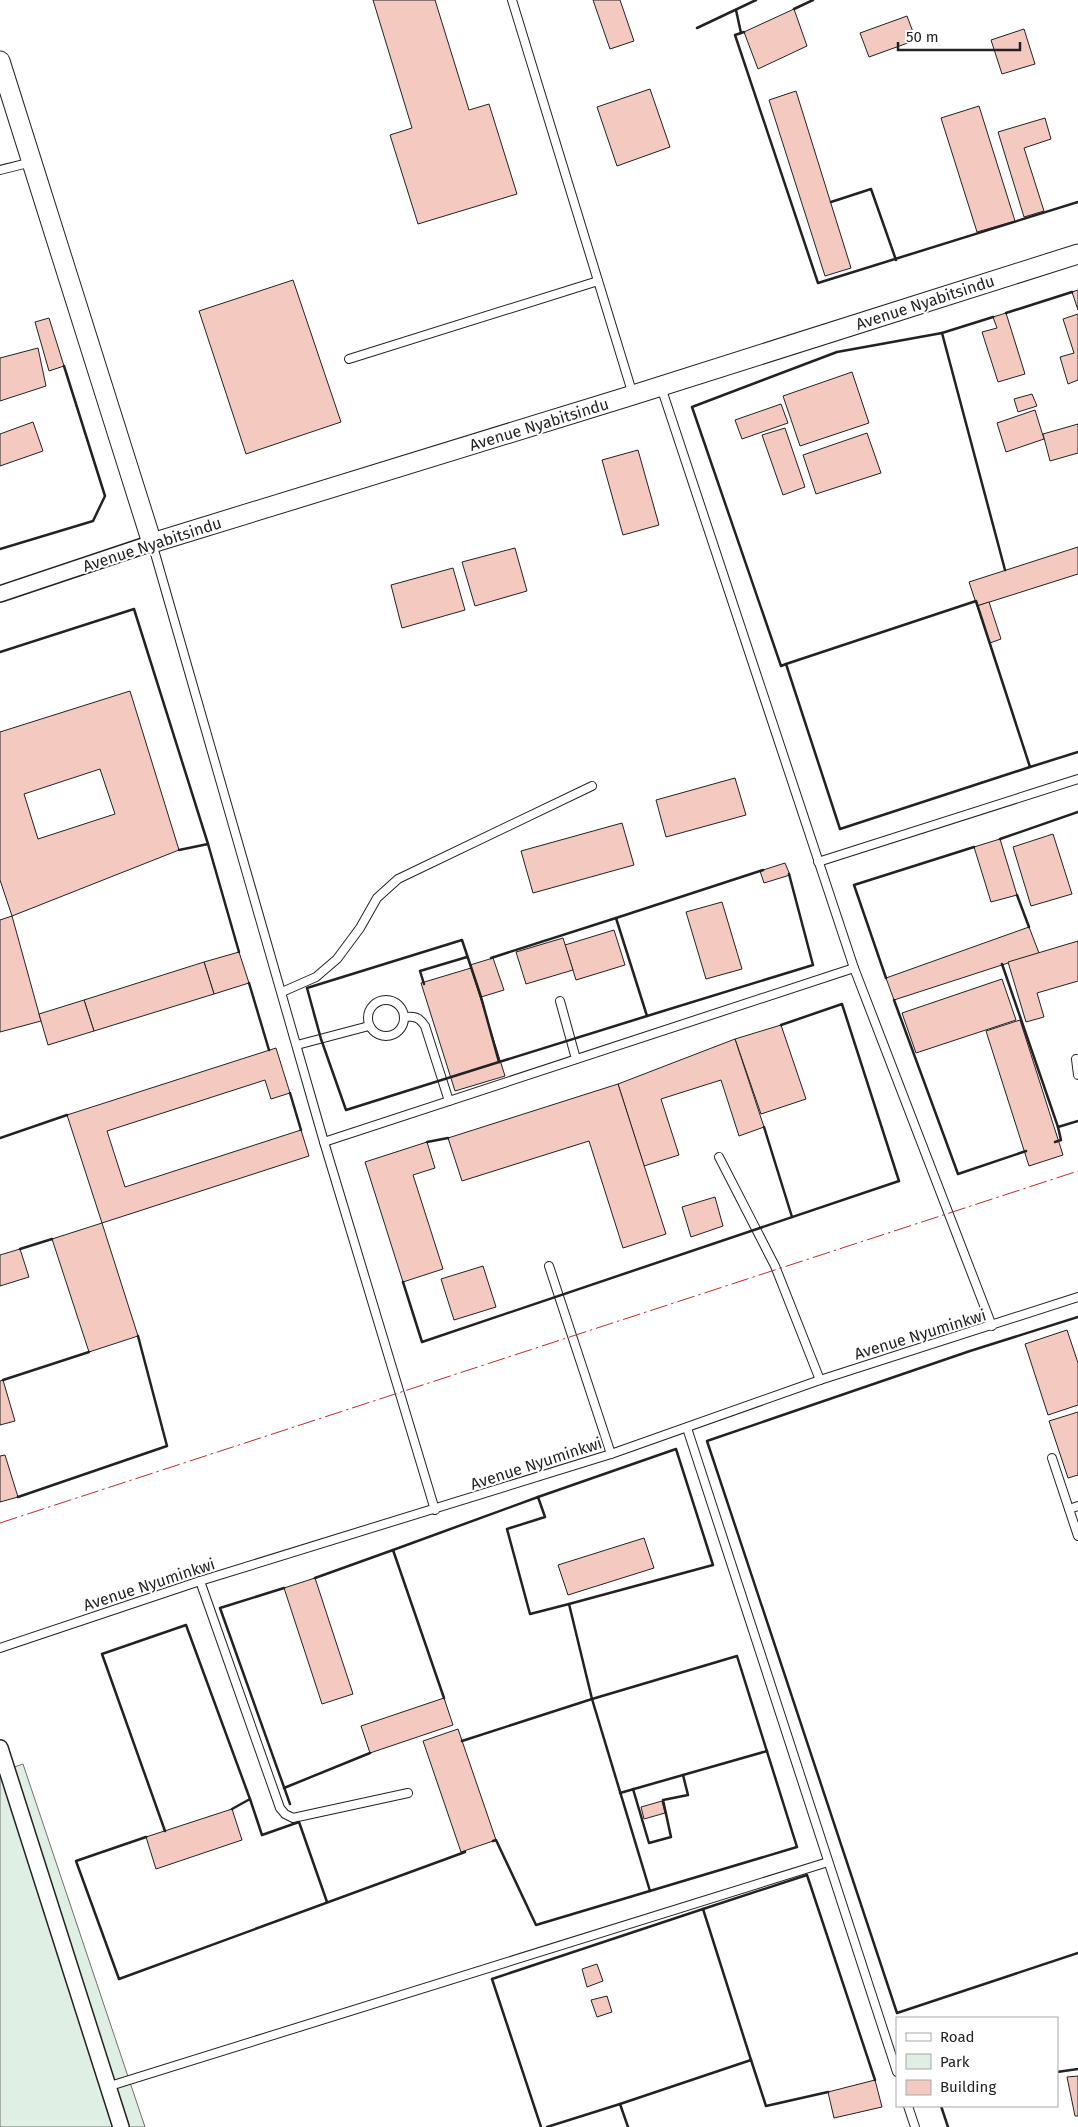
<svg xmlns="http://www.w3.org/2000/svg" width="1078" height="2127" viewBox="0 0 1078 2127" font-family="'Fira Sans',sans-serif">
	<rect width="100%" height="100%" fill="#fff"/>
	<polygon fill="#e0efe3" stroke="#6f6f6f" points="23,1764 145,2127 0,2127 0,1772"/>
	<g fill="#f3c9c0" stroke="#222" fill-rule="evenodd">
		<polygon points="373,0 435,0 469,110 489,104 517,194 418,224 390,135 412,128"/>
		<polygon points="593,0 620,0 634,41 610,49"/>
		<polygon points="794,9 807,46 758,69 744,32"/>
		<polygon points="907,16 916,40 869,57 860,33"/>
		<polygon points="1024,29 1035,64 1002,74 991,40"/>
		<polygon points="650,89 670,147 617,166 597,107"/>
		<polygon points="796,91 851,268 825,276 769,100"/>
		<polygon points="979,106 1015,221 977,232 941,118"/>
		<polygon points="1045,118 1051,139 1024,148 1044,211 1024,217 998,132"/>
		<polygon points="293,280 341,422 246,454 199,311"/>
		<polygon points="1078,290 1078,310 1072,292"/>
		<polygon points="1006,313 1025,374 998,382 982,332 997,328 993,317"/>
		<polygon points="1078,314 1078,380 1068,384 1060,357 1074,353 1063,319"/>
		<polygon points="49,318 64,366 49,371 35,322"/>
		<polygon points="38,348 46,386 0,401 0,358"/>
		<polygon points="852,372 869,423 800,446 783,396"/>
		<polygon points="1032,394 1037,406 1018,412 1014,399"/>
		<polygon points="781,404 788,423 742,439 735,420"/>
		<polygon points="1035,410 1044,439 1006,452 997,423"/>
		<polygon points="33,422 43,451 0,466 0,434"/>
		<polygon points="1078,424 1078,453 1050,461 1043,434"/>
		<polygon points="785,428 805,487 783,495 762,435"/>
		<polygon points="867,433 881,473 816,494 803,455"/>
		<polygon points="638,450 659,525 623,535 602,460"/>
		<polygon points="1078,547 1078,574 977,606 969,582"/>
		<polygon points="515,548 527,591 475,606 462,562"/>
		<polygon points="453,568 465,610 402,628 391,585"/>
		<polygon points="989,602 1001,639 990,643 977,606"/>
		<path d="M130 691 179 850 12 916 0 880V732ZM100 769 115 814 38 839 24 794Z"/>
		<polygon points="735,778 746,815 666,837 656,800"/>
		<polygon points="622,823 634,865 533,893 521,851"/>
		<polygon points="1053,834 1072,894 1031,906 1013,847"/>
		<polygon points="1000,839 1017,895 991,902 974,847"/>
		<polygon points="785,863 790,875 764,883 760,871"/>
		<polygon points="722,902 742,969 706,979 686,912"/>
		<polygon points="12,916 41,1021 0,1032 0,920"/>
		<polygon points="1029,927 1039,953 894,1000 886,978"/>
		<polygon points="614,930 625,965 576,980 565,945"/>
		<polygon points="563,938 573,970 526,984 516,952"/>
		<polygon points="1078,941 1078,981 1037,993 1044,1017 1026,1022 1008,962"/>
		<polygon points="239,952 249,983 214,994 204,962"/>
		<polygon points="493,958 504,990 481,997 470,965"/>
		<polygon points="204,962 214,994 94,1031 84,1000"/>
		<polygon points="471,968 505,1076 455,1091 421,983"/>
		<polygon points="1002,979 1016,1020 916,1053 902,1013"/>
		<polygon points="84,1000 94,1031 48,1045 39,1014"/>
		<polygon points="1020,1020 1063,1155 1029,1166 986,1031"/>
		<polygon points="781,1025 806,1099 761,1114 735,1039"/>
		<polygon points="735,1039 764,1127 739,1136 721,1080 661,1099 679,1155 644,1166 618,1084"/>
		<polygon points="276,1048 290,1093 271,1099 265,1080 107,1131 125,1187 301,1130 309,1156 102,1223 67,1115"/>
		<polygon points="618,1084 666,1234 623,1248 589,1141 462,1181 448,1138"/>
		<polygon points="427,1142 435,1168 413,1175 443,1269 403,1282 365,1162"/>
		<polygon points="715,1197 723,1226 691,1237 682,1207"/>
		<polygon points="102,1223 138,1336 89,1352 52,1239"/>
		<polygon points="20,1249 29,1277 0,1286 0,1255"/>
		<polygon points="483,1266 496,1307 454,1320 441,1279"/>
		<polygon points="1067,1330 1078,1363 1078,1405 1048,1415 1025,1344"/>
		<polygon points="3,1380 15,1421 0,1425 0,1381"/>
		<polygon points="1078,1412 1078,1475 1068,1478 1049,1421"/>
		<polygon points="5,1455 18,1497 0,1502 0,1456"/>
		<polygon points="644,1538 654,1568 568,1595 558,1565"/>
		<polygon points="315,1578 353,1694 322,1704 284,1588"/>
		<polygon points="444,1698 453,1725 370,1753 361,1726"/>
		<polygon points="458,1729 496,1840 461,1852 423,1741"/>
		<polygon points="662,1801 665,1813 644,1819 641,1807"/>
		<polygon points="232,1809 242,1840 156,1869 146,1837"/>
		<polygon points="597,1964 603,1981 587,1987 582,1969"/>
		<polygon points="607,1996 612,2012 597,2017 591,2000"/>
		<polygon points="1078,2076 1078,2116 1075,2116 1067,2077"/>
		<polygon points="875,2080 882,2107 834,2118 828,2092"/>
	</g>
	<g fill="none" stroke-linecap="round" stroke-linejoin="round">
		<defs>
			<g id="service">
				<polyline points="512,0 633,395"/>
				<polyline points="0,170 32,162"/>
				<polyline points="349,359 598,281"/>
				<polyline points="661,387 854,968 992,1326"/>
				<polyline points="152,543 324,1142 435,1510"/>
				<polyline points="818,862 1078,779"/>
				<polyline points="282,992 316,977 337,959 360,928 377,898 398,879 592,786"/>
				<circle cx="386" cy="1018" r="18"/>
				<polyline points="560,1001 576,1059"/>
				<path d="M404 1017C415 1016 419 1017 425 1026L449 1101"/>
				<polyline points="297,1045 369,1026"/>
				<polyline points="1076,1059 1078,1075"/>
				<polyline points="324,1142 854,968"/>
				<polyline points="719,1157 775,1266 820,1380"/>
				<polyline points="549,1266 611,1454"/>
				<polyline points="687,1428 897,2072"/>
				<polyline points="1052,1458 1069,1509"/>
				<polyline points="1078,1506 1069,1509 1078,1536"/>
				<polyline points="200,1581 280,1808 285,1814 293,1818 408,1793"/>
				<polyline points="0,1648 200,1581 611,1454 820,1380 1078,1297"/>
				<polyline points="110,2086 828,1862"/>
				<polyline points="908,2106 915,2127"/>
			</g>
			<g id="minor">
				<polyline points="0,594 152,543"/>
				<polyline points="0,1748 121,2127"/>
			</g>
			<polyline id="tertiary" points="0,61 152,543 633,395 1078,254"/>
		</defs>
		<use href="#service" stroke="#222" stroke-width="10"/>
		<use href="#minor" stroke="#222" stroke-width="18"/>
		<use href="#tertiary" stroke="#222" stroke-width="21"/>
		<use href="#service" stroke="#fff" stroke-width="8"/>
		<use href="#minor" stroke="#fff" stroke-width="15"/>
		<use href="#tertiary" stroke="#fff" stroke-width="19"/>
		<g stroke="#222" stroke-width="2.5">
			<polyline points="794,9 813,0"/>
			<polyline points="736,10 741,33"/>
			<polyline points="697,28 756,0"/>
			<polyline points="744,32 735,35 818,283 1078,202"/>
			<polyline points="831,202 871,189 896,260"/>
			<polyline points="1006,313 1072,292"/>
			<polyline points="993,317 942,333 1005,570"/>
			<polyline points="0,549 93,521 105,496 64,366"/>
			<polygon points="976,601 1030,767 840,829 786,664"/>
			<polyline points="0,652 134,609 208,844 179,850"/>
			<polyline points="786,664 781,666 692,407 837,352 942,333"/>
			<polyline points="1030,767 1078,752"/>
			<polyline points="1000,839 1078,812"/>
			<polyline points="208,844 239,952"/>
			<polyline points="1017,895 1029,927"/>
			<polyline points="616,918 763,870"/>
			<polygon points="462,940 481,997 499,1062 346,1110 321,1039 307,988"/>
			<polyline points="491,958 616,918 647,1016 499,1062"/>
			<polyline points="1002,964 1058,1127 1078,1121"/>
			<polyline points="886,978 854,885 974,847"/>
			<polyline points="249,983 269,1050"/>
			<polyline points="424,984 420,971 467,957"/>
			<polyline points="894,1000 958,1174 1026,1151"/>
			<polyline points="647,1016 813,965 789,874"/>
			<polyline points="290,1093 301,1130"/>
			<polyline points="764,1127 792,1217"/>
			<polyline points="0,1138 67,1115"/>
			<polyline points="427,1142 448,1138"/>
			<polyline points="1055,1142 1061,1140 1058,1127"/>
			<polyline points="20,1249 52,1239"/>
			<polyline points="403,1282 422,1342 899,1181 842,1004 781,1025"/>
			<polyline points="1078,1317 970,1351 707,1441 897,2013 1078,1953"/>
			<polyline points="3,1380 89,1352"/>
			<polyline points="18,1497 167,1446 138,1336"/>
			<polyline points="538,1497 676,1449 713,1565 569,1604"/>
			<polyline points="393,1550 538,1497 545,1517 507,1529 530,1614 569,1604 592,1699 737,1656 797,1847 536,1925 496,1840 493,1841"/>
			<polyline points="315,1578 393,1550 444,1698"/>
			<polyline points="284,1588 220,1608 290,1804"/>
			<polyline points="462,1741 592,1699 650,1891"/>
			<polyline points="284,1788 370,1753"/>
			<polyline points="633,1789 649,1843 671,1837 663,1800 688,1795 683,1775"/>
			<polyline points="620,1793 767,1751"/>
			<polyline points="250,1799 262,1835 299,1822 327,1902"/>
			<polyline points="165,1831 102,1654 186,1625 250,1799 232,1809"/>
			<polyline points="146,1837 76,1861 119,1979 465,1852"/>
			<polyline points="703,1909 807,1875 875,2080"/>
			<polyline points="751,2060 766,2106 828,2092"/>
			<polyline points="1057,2072 1078,2069"/>
			<polyline points="941,2106 948,2127"/>
			<polyline points="541,2127 492,1979 703,1909 751,2060 620,2104"/>
			<polyline points="547,2127 620,2104 628,2127"/>
		</g>
		<polyline stroke="#c62828" stroke-width="1" stroke-dasharray="18 4 2.5 4" stroke-linecap="butt" points="0,1523 1078,1171"/>
	</g>
	<g text-anchor="middle" stroke-width="4" stroke-linejoin="round" paint-order="stroke">
		<g font-size="16" fill="#222" stroke="#fff">
			<text transform="translate(925 302) rotate(-18)" y="6">Avenue Nyabitsindu</text>
			<text transform="translate(539 424) rotate(-17)" y="6">Avenue Nyabitsindu</text>
			<text transform="translate(152 544) rotate(-18)" y="6">Avenue Nyabitsindu</text>
			<text transform="translate(920 1334) rotate(-17)" y="6">Avenue Nyuminkwi</text>
			<text transform="translate(536 1463) rotate(-18)" y="6">Avenue Nyuminkwi</text>
			<text transform="translate(149 1584) rotate(-18)" y="6">Avenue Nyuminkwi</text>
		</g>
	</g>
	<rect x="896" y="2017" width="162" height="90" fill="#ffffff" stroke="#a7a7a7"/>
	<rect x="906" y="2033" width="25" height="8" fill="#ffffff" stroke="#a7a7a7"/>
	<text x="940" y="2042" font-size="15" fill="#222222">Road</text>
	<rect x="906" y="2054" width="25" height="15" fill="#e0efe3" stroke="#a7a7a7"/>
	<text x="940" y="2067" font-size="15" fill="#222222">Park</text>
	<rect x="906" y="2080" width="25" height="15" fill="#f3c9c0" stroke="#a7a7a7"/>
	<text x="940" y="2092" font-size="15" fill="#222222">Building</text>
	<path d="M898 42v8h122v-8" fill="none" stroke="#222222" stroke-width="2.5"/>
	<text x="906" y="42" font-size="15" fill="#222222" stroke="#ffffff" stroke-width="4" paint-order="stroke">50 m</text>
</svg>
